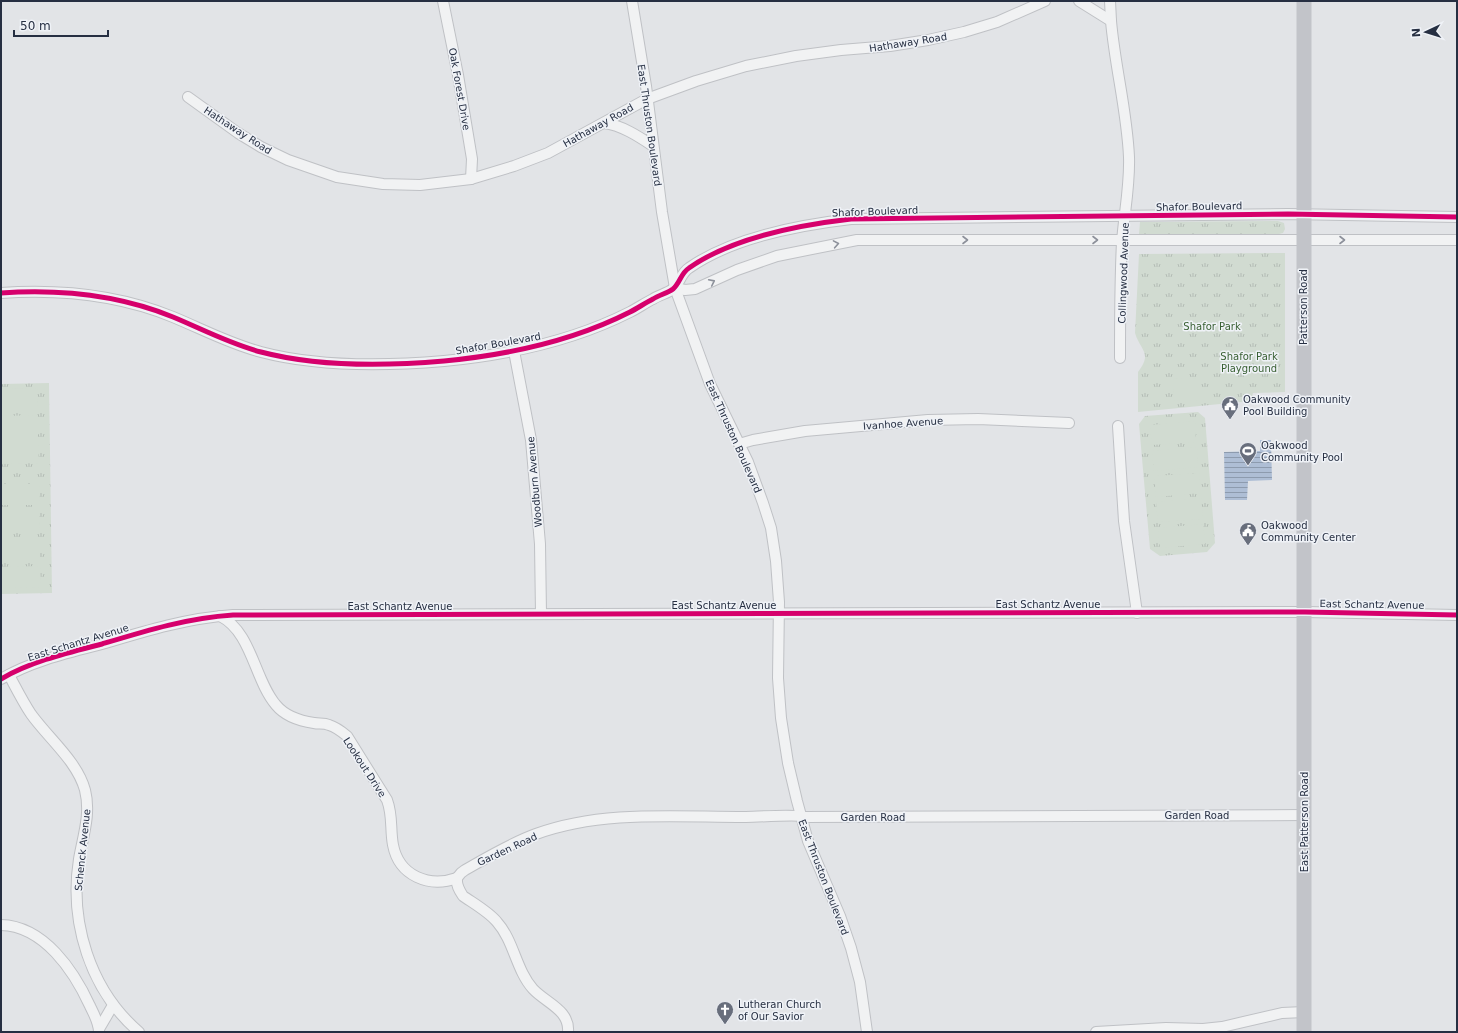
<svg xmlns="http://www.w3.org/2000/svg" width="1458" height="1033" viewBox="0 0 1458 1033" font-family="'DejaVu Sans',sans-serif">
	<defs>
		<pattern id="grass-tufts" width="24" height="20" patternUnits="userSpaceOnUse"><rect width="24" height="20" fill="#d1dbd1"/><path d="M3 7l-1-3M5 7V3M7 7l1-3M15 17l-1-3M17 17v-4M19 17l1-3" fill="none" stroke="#b3bcb5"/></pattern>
		<pattern id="water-rules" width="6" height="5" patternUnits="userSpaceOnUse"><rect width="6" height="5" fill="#aebed5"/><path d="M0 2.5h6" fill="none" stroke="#8d9bae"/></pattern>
	</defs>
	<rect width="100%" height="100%" fill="#e2e4e7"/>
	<g fill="url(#grass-tufts)">
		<polygon points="1278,221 1284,223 1285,229 1283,233 1279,234 1139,234 1140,222"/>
		<path d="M1285 253V392L1253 393 1251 401 1138 412V372C1153 353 1140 350 1135 333L1139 254Z"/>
		<polygon points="49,383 52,593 1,594 1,384"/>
		<polygon points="1198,412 1205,418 1215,543 1207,552 1160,556 1150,549 1139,424 1145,416"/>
	</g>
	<g fill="#d1dbd1">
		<polygon points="1174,378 1197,379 1197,401 1173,400"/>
		<polygon points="37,388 38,410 1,410 1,389"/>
		<polygon points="38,415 38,437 1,437 1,416"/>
		<polygon points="1195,421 1196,442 1152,445 1150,425"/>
		<polygon points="1,443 38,443 39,463 1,464"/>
		<polygon points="1197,447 1198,467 1154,471 1152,451"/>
		<polygon points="1199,473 1201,493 1156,497 1154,476"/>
		<polygon points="1,484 39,484 40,505 1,505"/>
		<polygon points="1201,498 1203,519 1158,522 1156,502"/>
		<polygon points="1,511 39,511 40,532 1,532"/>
		<polygon points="1203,524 1205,544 1160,548 1158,528"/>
		<rect x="1" y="539" width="39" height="21"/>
		<polygon points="40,566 41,587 1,588 1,567"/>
	</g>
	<polygon fill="url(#water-rules)" points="1260,440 1271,440 1272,480 1248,481 1247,500 1225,500 1224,452 1260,451"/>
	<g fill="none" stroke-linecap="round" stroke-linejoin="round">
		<defs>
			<g id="street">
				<polyline points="443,1 458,75 472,159 471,179"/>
				<polyline points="632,1 646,86 662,212 675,288 710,384 748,462 763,503 771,528 776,561 779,602 778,678 781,718 788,763 797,801 808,841 840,916 851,948 860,982 867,1032"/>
				<path d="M1079 1 1111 21C1115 67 1127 111 1129 157 1130 186 1124 214 1122 242 1120 281 1120 320 1120 358"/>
				<polyline points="1110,1 1111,21"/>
				<polyline points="188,97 238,133 261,147 288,160 337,177 383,184 420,185 471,179 514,166 548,153 647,99 696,81 746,66 796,56 841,50 890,46 928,40 964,32 997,22 1045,1"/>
				<path d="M604 123C621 125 638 136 653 146"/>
				<polyline points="675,288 685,290 695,289 737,270 777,256 857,240 1457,240"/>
				<path d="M1 293C59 289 119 295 173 317 202 329 230 344 261 352 318 367 386 366 444 361 507 355 573 341 630 312 638 308 645 303 653 299 659 295 668 293 673 289 680 283 681 273 689 268 733 237 799 225 851 219L1288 214 1457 217"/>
				<polyline points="514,351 531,440 540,544 541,614"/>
				<polyline points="1118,426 1124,521 1137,613"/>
				<polyline points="739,444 753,440 805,431 928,420 978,419 1069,423"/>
				<path d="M220 616C252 632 254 679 276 705 285 716 300 721 314 723 319 724 324 723 329 725 336 727 341 731 347 736L387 800C393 816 390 829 393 845 399 876 429 888 457 878"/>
				<path d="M9 675C16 688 23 702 31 714 49 739 77 761 85 790 91 814 83 836 79 859 69 922 90 990 139 1032"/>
				<path d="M1 679C32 661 67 653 102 644 145 631 187 618 233 615L1305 612 1457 615"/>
				<path d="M457 878 461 873 465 870C488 857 511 843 536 834 602 810 675 817 744 817 754 817 799 814 804 817L1305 815"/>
				<path d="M457 878C456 885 459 890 463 896 473 903 489 912 497 922 514 941 516 970 533 989 546 1003 570 1010 568 1032"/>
				<path d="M1 925C44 926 74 971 90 1006 94 1014 99 1023 99 1032"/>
				<polyline points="99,1029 113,1005"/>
				<polyline points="1096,1032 1166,1028 1203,1029 1222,1027 1282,1013 1304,1012"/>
			</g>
		</defs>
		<use href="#street" stroke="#bfc1c5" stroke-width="12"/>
		<use href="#street" stroke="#f1f2f3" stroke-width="10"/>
		<polyline stroke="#c2c4c9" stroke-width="15" points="1304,1 1304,1032"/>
		<defs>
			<g id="cycleway">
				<path d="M1 293C59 289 119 295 173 317 202 329 230 344 261 352 318 367 386 366 444 361 507 355 573 341 630 312 638 308 645 303 653 299 659 295 668 293 673 289 680 283 681 273 689 268 733 237 799 225 851 219L1288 214 1457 217"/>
				<path d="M1 679C32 661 67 653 102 644 145 631 187 618 233 615L1305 612 1457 615"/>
			</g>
		</defs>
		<use href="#cycleway" stroke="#eff2f7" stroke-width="8"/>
		<use href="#cycleway" stroke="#d6006c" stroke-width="5"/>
	</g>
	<defs><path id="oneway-chevron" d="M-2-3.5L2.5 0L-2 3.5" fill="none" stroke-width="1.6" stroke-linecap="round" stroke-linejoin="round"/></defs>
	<g stroke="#8c909a">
		<use href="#oneway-chevron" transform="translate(965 240)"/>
		<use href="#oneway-chevron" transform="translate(1095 240)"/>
		<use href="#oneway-chevron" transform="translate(1342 240)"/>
		<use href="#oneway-chevron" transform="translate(836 244) rotate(-10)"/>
		<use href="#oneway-chevron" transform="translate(712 282) rotate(-26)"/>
	</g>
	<defs>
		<symbol id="civic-pin" viewBox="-11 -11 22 30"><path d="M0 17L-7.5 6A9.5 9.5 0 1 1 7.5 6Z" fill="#686e7c" stroke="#eff2f7"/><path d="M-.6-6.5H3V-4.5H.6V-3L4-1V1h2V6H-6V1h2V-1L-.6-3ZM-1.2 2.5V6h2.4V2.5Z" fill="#fff"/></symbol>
		<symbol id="stadium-pin" viewBox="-11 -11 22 30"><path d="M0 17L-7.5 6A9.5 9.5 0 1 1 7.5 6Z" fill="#686e7c" stroke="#eff2f7"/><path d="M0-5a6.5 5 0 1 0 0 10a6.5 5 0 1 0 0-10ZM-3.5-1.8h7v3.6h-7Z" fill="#fff"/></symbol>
		<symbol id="church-pin" viewBox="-11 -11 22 30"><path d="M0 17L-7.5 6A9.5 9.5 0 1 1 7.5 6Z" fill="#686e7c" stroke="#eff2f7"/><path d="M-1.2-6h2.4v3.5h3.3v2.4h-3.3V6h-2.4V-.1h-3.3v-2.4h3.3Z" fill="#fff"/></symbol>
	</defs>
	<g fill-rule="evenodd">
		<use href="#civic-pin" x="1220" y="395" width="20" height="27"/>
		<use href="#stadium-pin" x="1238" y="441" width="20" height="27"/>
		<use href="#civic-pin" x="1238" y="521" width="20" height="27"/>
		<use href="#church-pin" x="715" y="1000" width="20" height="27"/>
	</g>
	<g text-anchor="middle" stroke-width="3" stroke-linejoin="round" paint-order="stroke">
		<g font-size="10" fill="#262f42" stroke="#eff2f7">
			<text transform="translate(908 42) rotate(-9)" y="4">Hathaway Road</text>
			<text transform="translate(460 89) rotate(80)" y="4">Oak Forest Drive</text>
			<text transform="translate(598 125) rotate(-29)" y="4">Hathaway Road</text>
			<text transform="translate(650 125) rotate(82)" y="4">East Thruston Boulevard</text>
			<text transform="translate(238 130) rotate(33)" y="4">Hathaway Road</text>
			<text transform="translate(1199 206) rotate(-1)" y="4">Shafor Boulevard</text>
			<text transform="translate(875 211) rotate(-2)" y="4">Shafor Boulevard</text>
			<text transform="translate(1123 273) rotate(-88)" y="4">Collingwood Avenue</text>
			<text transform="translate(1303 307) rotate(-90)" y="4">Patterson Road</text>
			<text transform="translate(498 343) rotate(-10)" y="4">Shafor Boulevard</text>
			<text transform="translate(903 423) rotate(-4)" y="4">Ivanhoe Avenue</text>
			<text transform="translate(734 436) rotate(66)" y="4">East Thruston Boulevard</text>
			<text transform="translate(534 482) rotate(-95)" y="4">Woodburn Avenue</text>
			<text x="1048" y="608">East Schantz Avenue</text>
			<text transform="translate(1372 604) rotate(1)" y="4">East Schantz Avenue</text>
			<text x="724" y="609">East Schantz Avenue</text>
			<text x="400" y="610">East Schantz Avenue</text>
			<text transform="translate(78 642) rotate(-17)" y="4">East Schantz Avenue</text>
			<text transform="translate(365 767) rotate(57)" y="4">Lookout Drive</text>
			<text x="1197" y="819">Garden Road</text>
			<text x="873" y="821">Garden Road</text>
			<text transform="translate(1304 822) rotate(-90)" y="4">East Patterson Road</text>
			<text transform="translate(507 849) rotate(-25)" y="4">Garden Road</text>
			<text transform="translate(82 850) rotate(-84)" y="4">Schenck Avenue</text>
			<text transform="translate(824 877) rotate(69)" y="4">East Thruston Boulevard</text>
		</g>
		<g font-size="10" fill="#385f32" stroke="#eff2f7">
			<text x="1212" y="330">Shafor Park</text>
			<text x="1249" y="360">Shafor Park<tspan x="1249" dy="12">Playground</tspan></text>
		</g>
		<g font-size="10" fill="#262f42" stroke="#eff2f7" text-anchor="start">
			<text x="1243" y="403">Oakwood Community<tspan x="1243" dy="12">Pool Building</tspan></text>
			<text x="1261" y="449">Oakwood<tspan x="1261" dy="12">Community Pool</tspan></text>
			<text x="1261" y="529">Oakwood<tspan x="1261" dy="12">Community Center</tspan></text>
			<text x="738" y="1008">Lutheran Church<tspan x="738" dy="12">of Our Savior</tspan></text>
		</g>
	</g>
	<rect width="1458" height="1033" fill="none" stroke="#262f42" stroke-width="4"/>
	<g transform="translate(1426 32) rotate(266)" stroke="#eff2f7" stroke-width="3" paint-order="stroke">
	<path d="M0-3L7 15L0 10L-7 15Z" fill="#262f42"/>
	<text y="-6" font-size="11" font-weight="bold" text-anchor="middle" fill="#262f42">N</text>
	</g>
	<path d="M14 30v6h94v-6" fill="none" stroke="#262f42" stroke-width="2"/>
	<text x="20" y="30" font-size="12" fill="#262f42" stroke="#eff2f7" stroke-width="3" paint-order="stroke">50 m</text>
</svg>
